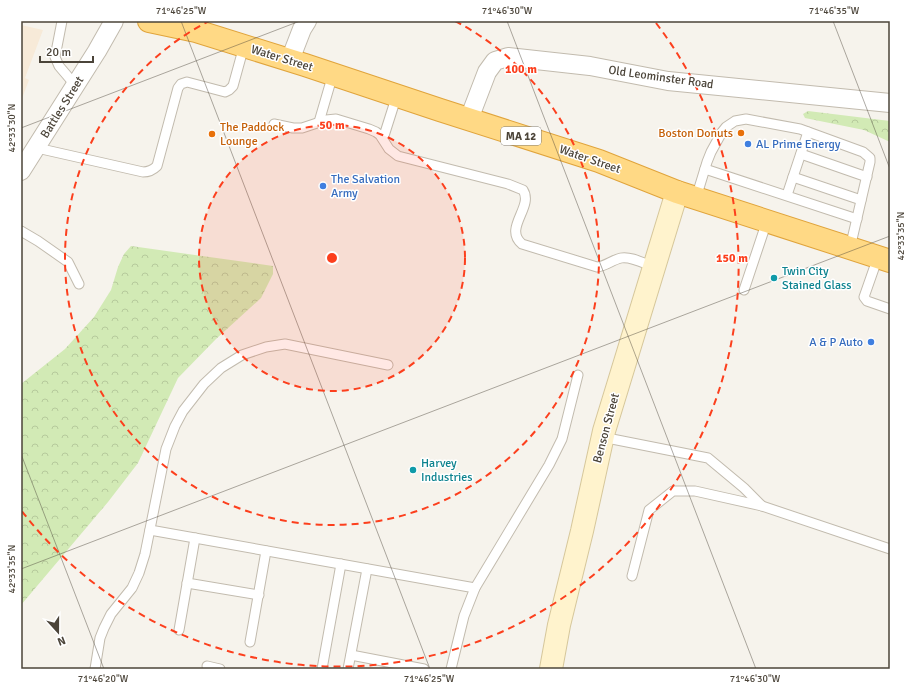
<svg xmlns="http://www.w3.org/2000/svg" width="911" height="690" viewBox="0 0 911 690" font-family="Signika,sans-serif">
	<defs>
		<pattern id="forest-crowns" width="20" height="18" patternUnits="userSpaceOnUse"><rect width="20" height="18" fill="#d2eab5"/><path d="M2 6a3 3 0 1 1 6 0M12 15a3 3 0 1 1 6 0" fill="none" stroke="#b6ca9c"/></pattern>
	</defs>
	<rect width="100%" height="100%" fill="#f6f3ec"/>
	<polygon fill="#f7ead8" points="21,25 43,30 25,78 29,80 21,101"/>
	<g fill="url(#forest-crowns)">
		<polygon points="808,111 890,121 890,142 864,130 805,118 803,114"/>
		<polygon points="131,246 273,266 273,274 261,298 216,339 178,378 138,463 108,502 21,605 21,384 65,349 94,317 111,290 118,267 124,254"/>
	</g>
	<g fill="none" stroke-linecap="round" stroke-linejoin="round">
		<defs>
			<g id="service">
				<polyline points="62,21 55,57 59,66 76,86"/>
				<polyline points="319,122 333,74"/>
				<path d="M274 124 293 128H302L326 120 336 119 369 129 376 132 380 135 389 149 398 156 508 184 523 190C534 207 503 228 522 244L597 267C606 266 612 260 621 258 631 256 645 264 654 267"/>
				<polyline points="383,139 397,95"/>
				<path d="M37 148 143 172C149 172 153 170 157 166L178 88 181 84 187 82 225 92 229 90 233 86 244 46"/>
				<polyline points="801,154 867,177"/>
				<polyline points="705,169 857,219"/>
				<polyline points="793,177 861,200"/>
				<polyline points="787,195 808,132"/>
				<polyline points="696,198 707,162 711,152 722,132 726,127 735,121 746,119 800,129 863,152 870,158 870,162 850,248"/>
				<polyline points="21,231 38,241 68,262 79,284"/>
				<polyline points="878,257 864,297 867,301 890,309"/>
				<polyline points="744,290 767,221"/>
				<polyline points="602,437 708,458 744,488 762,506 890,549"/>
				<polyline points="150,530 475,588"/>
				<polyline points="632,576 649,510 673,491 695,491 762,506"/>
				<polyline points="187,583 259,595"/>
				<polyline points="179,630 195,538"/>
				<polyline points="250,642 266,551"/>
				<polyline points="351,655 424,669"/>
				<polyline points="207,666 220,669"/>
				<polyline points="95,669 100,638 104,628 111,614 132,588 139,573 145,554 166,449 175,426 183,411 204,384 221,368 242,355 266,347 285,344 388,365"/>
				<polyline points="322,669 341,564"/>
				<polyline points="348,669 367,569"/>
				<polyline points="451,669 464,616 475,588 549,465 562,439 578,375"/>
			</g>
			<g id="minor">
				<polyline points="290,60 302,29 307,21"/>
				<polyline points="469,119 487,72 495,61 508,57 590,66 668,81 890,103"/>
				<polyline points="21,171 97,51 114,21"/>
			</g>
			<polyline id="secondary" points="551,669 559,625 582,531 604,431 677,192"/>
			<polyline id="trunk" points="149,21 196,31 305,65 440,110 599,161 677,192 890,261"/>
		</defs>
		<use href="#service" stroke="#c2bbae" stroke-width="11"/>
		<use href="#minor" stroke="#c2bbae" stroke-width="20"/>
		<use href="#secondary" stroke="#d6c79b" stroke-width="24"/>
		<use href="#trunk" stroke="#e0a43c" stroke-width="24"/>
		<use href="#service" stroke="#fff" stroke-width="9"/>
		<use href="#minor" stroke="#fff" stroke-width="18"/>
		<use href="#secondary" stroke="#fff3cd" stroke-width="22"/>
		<use href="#trunk" stroke="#ffd985" stroke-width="22"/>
	</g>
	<path fill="none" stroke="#4b4439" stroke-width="1" stroke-opacity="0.45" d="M181 21 430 669M507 21 756 669M833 21 890 169M21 128 300 21M21 454 104 669M21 569 890 236"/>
	<circle cx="332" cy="258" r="133" fill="#fc3f1d" fill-opacity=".12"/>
	<g fill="none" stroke="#fc3f1d" stroke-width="2" stroke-dasharray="7 5">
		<circle cx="332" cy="258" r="133"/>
		<path d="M455 21A267 267 0 1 1 209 21"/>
		<path d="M656 23A400 400 0 0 1 21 510"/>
	</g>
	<g fill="#e8710a" stroke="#fff" stroke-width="1.5">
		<circle cx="741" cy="133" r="4"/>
		<circle cx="212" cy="134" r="4"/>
	</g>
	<g fill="#3f7fe0" stroke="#fff" stroke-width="1.5">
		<circle cx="748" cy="144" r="4"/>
		<circle cx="323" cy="186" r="4"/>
		<circle cx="871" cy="342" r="4"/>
	</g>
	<g fill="#0f9aa8" stroke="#fff" stroke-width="1.5">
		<circle cx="774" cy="278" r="4"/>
		<circle cx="413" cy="470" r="4"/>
	</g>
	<g text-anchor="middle" stroke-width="3" stroke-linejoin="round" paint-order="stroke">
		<rect fill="#fff" stroke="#817c74" stroke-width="1" x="501" y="127" width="40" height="18" rx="3"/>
		<g font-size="11" font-weight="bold" fill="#4b4439">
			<text x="521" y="140">MA 12</text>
		</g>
		<g font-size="12" fill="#4b4439" stroke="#fff">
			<text transform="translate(282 58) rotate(17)" y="4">Water Street</text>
			<text transform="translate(661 77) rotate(8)" y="4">Old Leominster Road</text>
			<text transform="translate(62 107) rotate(-58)" y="4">Battles Street</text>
			<text transform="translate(590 159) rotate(19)" y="4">Water Street</text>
			<text transform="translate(606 428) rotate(-75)" y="4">Benson Street</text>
		</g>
		<g font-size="12" fill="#c56008" stroke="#fff" text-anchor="start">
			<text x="220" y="131">The Paddock<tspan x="220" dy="14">Lounge</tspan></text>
			<text x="733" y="137" text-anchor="end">Boston Donuts</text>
		</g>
		<g font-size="12" fill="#366cbe" stroke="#fff" text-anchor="start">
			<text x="756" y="148">AL Prime Energy</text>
			<text x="331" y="183">The Salvation<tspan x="331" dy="14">Army</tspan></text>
			<text x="863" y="346" text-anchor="end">A &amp; P Auto</text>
		</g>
		<g font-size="12" fill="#0d838f" stroke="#fff" text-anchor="start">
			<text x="782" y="275">Twin City<tspan x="782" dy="14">Stained Glass</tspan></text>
			<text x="421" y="467">Harvey<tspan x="421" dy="14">Industries</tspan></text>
		</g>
	</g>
	<circle cx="332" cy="258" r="6" fill="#fc3f1d" stroke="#fff" stroke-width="2"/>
	<g font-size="12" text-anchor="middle" font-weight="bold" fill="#fc3f1d" stroke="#fff" stroke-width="3" stroke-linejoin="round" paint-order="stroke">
		<text x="521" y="73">100 m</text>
		<text x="332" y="129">50 m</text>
		<text x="732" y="262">150 m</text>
	</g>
	<rect width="911" height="690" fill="none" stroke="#ffffff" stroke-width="44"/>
	<g transform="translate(58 632) rotate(159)" stroke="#ffffff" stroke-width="3" paint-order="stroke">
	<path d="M0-3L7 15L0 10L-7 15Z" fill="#4b4439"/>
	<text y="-6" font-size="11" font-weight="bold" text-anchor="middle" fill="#4b4439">N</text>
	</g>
	<path d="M40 56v6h53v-6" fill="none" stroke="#4b4439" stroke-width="2"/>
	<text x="46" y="56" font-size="12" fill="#4b4439" stroke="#ffffff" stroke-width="3" paint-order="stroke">20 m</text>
	<rect x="22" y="22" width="867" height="646" fill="none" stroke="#4b4439" stroke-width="1.5"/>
	<g font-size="10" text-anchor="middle" fill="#4b4439">
		<text x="181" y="14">71°46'25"W</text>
		<text x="507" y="14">71°46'30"W</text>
		<text x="834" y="14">71°46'35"W</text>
		<text transform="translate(11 128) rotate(-90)" y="4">42°33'30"N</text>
		<text transform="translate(900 236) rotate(-90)" y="4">42°33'35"N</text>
		<text transform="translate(11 569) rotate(-90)" y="4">42°33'35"N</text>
		<text x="103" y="682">71°46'20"W</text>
		<text x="429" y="682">71°46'25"W</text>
		<text x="755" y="682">71°46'30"W</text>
	</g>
</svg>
